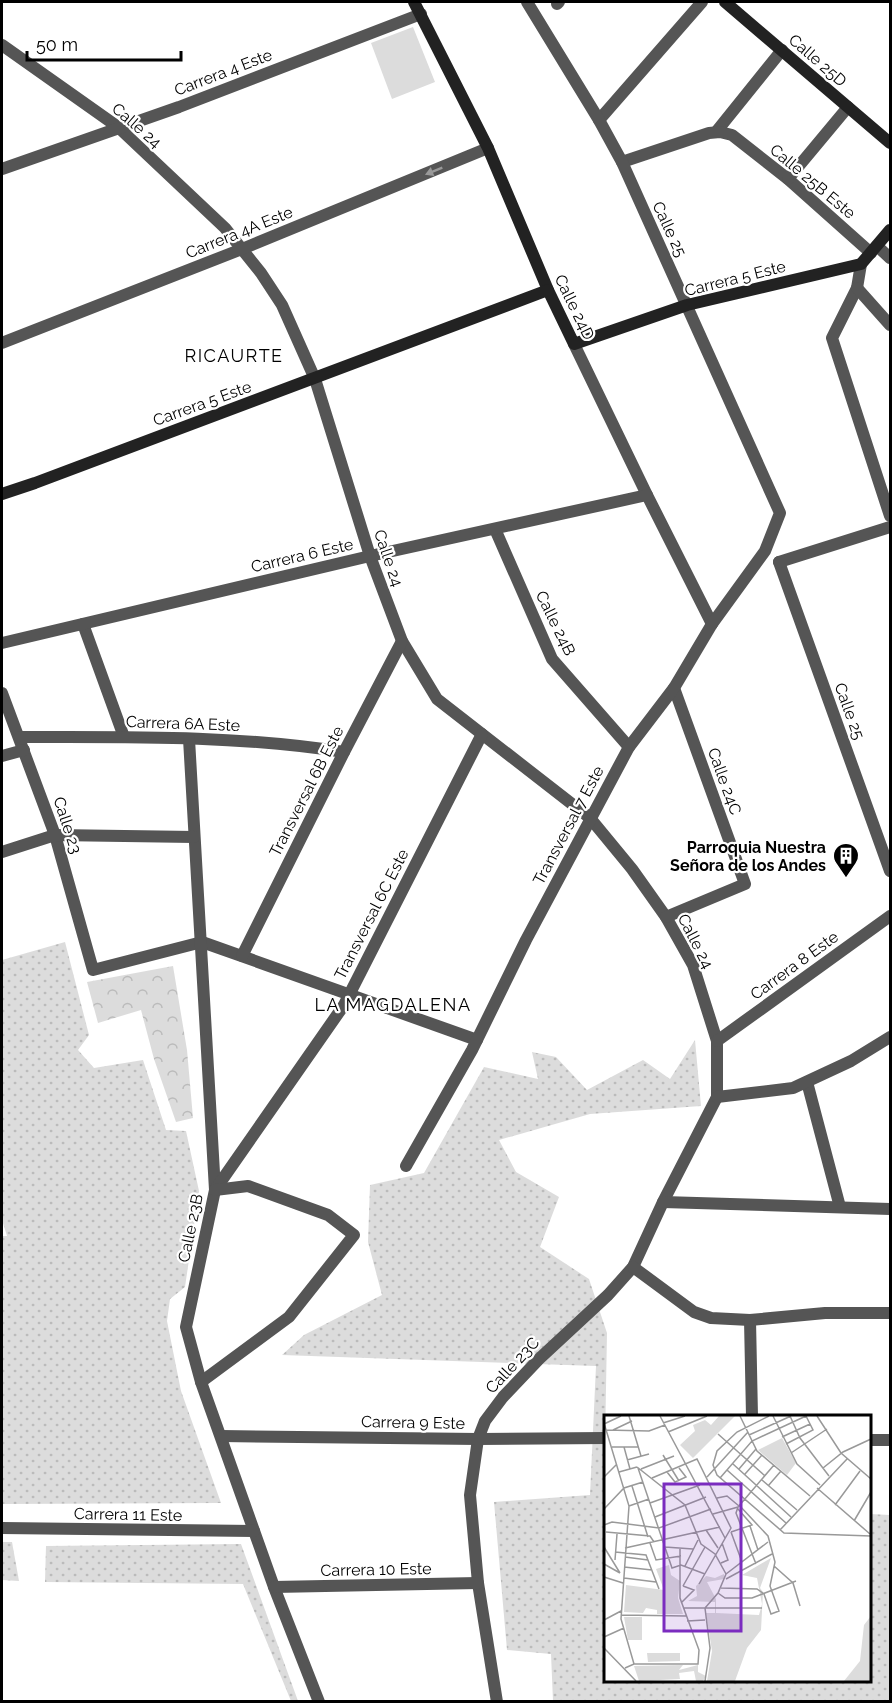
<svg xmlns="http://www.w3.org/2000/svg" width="892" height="1703" viewBox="0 0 892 1703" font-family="Raleway,sans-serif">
	<defs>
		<pattern id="grass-dots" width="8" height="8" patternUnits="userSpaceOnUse" patternTransform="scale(1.5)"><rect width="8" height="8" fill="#dcdcdc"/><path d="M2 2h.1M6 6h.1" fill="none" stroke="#bbb" stroke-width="1.8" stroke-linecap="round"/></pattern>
		<pattern id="park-crowns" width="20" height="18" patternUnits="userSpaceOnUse" patternTransform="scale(1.5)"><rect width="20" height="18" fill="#dcdcdc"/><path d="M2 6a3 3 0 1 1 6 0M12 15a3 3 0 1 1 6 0" fill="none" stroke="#bbb"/></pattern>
	</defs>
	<rect width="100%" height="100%" fill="#fff"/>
	<g fill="url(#grass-dots)">
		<polygon points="65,942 89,1035 78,1050 94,1068 143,1060 166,1130 186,1131 199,1191 185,1287 170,1299 167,1321 181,1391 221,1503 2,1504 2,1236 7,1236 2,1220 2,960"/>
		<polygon points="695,1040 701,1106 590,1114 499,1140 516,1172 559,1197 540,1247 589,1279 607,1333 604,1499 606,1500 606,1680 870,1680 870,1514 890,1515 890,1701 553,1701 551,1654 507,1650 494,1502 590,1495 596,1366 282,1355 304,1335 382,1295 368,1242 370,1185 424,1173 484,1067 538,1079 532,1052 556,1057 587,1090 643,1060 670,1079"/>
		<polygon points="2,1542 12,1542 19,1581 2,1580"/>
		<polygon points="241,1544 298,1701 291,1701 243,1584 45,1582 46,1546"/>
	</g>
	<polygon fill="url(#park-crowns)" points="173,966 187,1050 193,1118 176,1122 154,1059 141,1010 98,1023 87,982"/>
	<polygon fill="#dcdcdc" points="413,27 435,82 392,99 371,43"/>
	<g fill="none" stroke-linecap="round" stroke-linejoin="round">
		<g stroke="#555" stroke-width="12">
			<polyline points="557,4 559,2"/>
			<polyline points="2,45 118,127 225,228 261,273 282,305 315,379 370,556 402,641 437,699 590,818 632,869 666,917 693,965 717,1041 717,1097 663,1202 633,1267 608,1295 539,1359 503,1397 485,1421 478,1439 470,1495 478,1583 497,1702"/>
			<polyline points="599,120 702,2"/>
			<polyline points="716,132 782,50"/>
			<polyline points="622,162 709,133 720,132 732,135 788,179 871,253"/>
			<polyline points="2,169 179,107 421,14"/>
			<polyline points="788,179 848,107"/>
			<polyline points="877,246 890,258"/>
			<polyline points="861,264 857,288 832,338 890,516"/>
			<polyline points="857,288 890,325"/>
			<polyline points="2,343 242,249 488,148"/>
			<polyline points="574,344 647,495 712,624"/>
			<polyline points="495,529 552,659 629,747"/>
			<polyline points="779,562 890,871"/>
			<polyline points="779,562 890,527"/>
			<polyline points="83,624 124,737"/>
			<polyline points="2,643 370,556 647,495"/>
			<polyline points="2,693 55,835 93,970 202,942 477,1040"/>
			<path d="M20 737C128 737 237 735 344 752"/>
			<polyline points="189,739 215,1190 186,1327 201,1382 274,1587 319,1702"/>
			<polyline points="2,756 24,750"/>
			<polyline points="2,852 55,835 194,837"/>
			<polyline points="666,917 745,884 674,688"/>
			<polyline points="242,956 344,752 402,641"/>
			<polyline points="717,1041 890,916"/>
			<polyline points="807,1082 840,1207"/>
			<polyline points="717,1097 793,1088 851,1061 890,1037"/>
			<polyline points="406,1166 472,1050 526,940 629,747 674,688 712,624 765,551 780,513 622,162 599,120 527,2"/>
			<polyline points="215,1190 344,1005 482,734"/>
			<polyline points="663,1202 890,1209"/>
			<polyline points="633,1267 694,1312 711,1318 750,1320 825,1313 890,1313"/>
			<polyline points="750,1320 752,1416"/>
			<polyline points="201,1382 289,1317 354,1235 328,1215 248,1186 215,1190"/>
			<polyline points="221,1436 478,1439 606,1438"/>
			<polyline points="870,1440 890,1440"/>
			<polyline points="2,1528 254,1531"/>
			<polyline points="274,1587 478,1583"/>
		</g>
		<g stroke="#222" stroke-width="12">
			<polyline points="414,2 488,148 548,290 574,344 687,305 861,264 890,230"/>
			<polyline points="725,2 890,143"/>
			<polyline points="2,494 35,483 548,290"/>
		</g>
	</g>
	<defs><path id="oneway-solid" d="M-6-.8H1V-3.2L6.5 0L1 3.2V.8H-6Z" transform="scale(1.5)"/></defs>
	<use fill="#999" href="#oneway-solid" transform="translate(434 171) rotate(158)"/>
	<defs>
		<symbol id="building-pin" viewBox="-11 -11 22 30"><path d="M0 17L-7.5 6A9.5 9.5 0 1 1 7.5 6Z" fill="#000" stroke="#fff"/><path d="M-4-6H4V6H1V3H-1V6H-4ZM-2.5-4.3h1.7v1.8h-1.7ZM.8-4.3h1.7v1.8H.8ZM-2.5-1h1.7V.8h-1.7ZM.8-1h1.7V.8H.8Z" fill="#fff"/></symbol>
	</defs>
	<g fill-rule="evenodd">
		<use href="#building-pin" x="831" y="841" width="30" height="40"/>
	</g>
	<g text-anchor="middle" stroke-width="4.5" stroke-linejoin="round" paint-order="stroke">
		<g font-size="16" fill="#000" stroke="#fff">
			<text transform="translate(818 60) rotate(41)" y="6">Calle 25D</text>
			<text transform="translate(223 72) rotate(-21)" y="6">Carrera 4 Este</text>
			<text transform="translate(137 125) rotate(41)" y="6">Calle 24</text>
			<text transform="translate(813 181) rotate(40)" y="6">Calle 25B Este</text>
			<text transform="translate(670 229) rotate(65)" y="6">Calle 25</text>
			<text transform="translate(239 232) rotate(-22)" y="6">Carrera 4A Este</text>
			<text transform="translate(735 278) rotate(-14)" y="6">Carrera 5 Este</text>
			<text transform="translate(575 307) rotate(64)" y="6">Calle 24D</text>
			<text transform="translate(202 403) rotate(-20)" y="6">Carrera 5 Este</text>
			<text transform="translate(302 555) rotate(-13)" y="6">Carrera 6 Este</text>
			<text transform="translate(389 558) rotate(71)" y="6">Calle 24</text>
			<text transform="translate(556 623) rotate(64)" y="6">Calle 24B</text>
			<text transform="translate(850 711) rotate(70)" y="6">Calle 25</text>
			<text transform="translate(183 723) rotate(2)" y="6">Carrera 6A Este</text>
			<text transform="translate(725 781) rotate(70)" y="6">Calle 24C</text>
			<text transform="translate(306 791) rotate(-63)" y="6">Transversal 6B Este</text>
			<text transform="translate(68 825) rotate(72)" y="6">Calle 23</text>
			<text transform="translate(568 825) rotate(-62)" y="6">Transversal 7 Este</text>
			<text transform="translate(371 914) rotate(-63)" y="6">Transversal 6C Este</text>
			<text transform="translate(696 941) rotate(63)" y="6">Calle 24</text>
			<text transform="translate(794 965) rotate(-36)" y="6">Carrera 8 Este</text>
			<text transform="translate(190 1228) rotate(-78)" y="6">Calle 23B</text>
			<text transform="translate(512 1365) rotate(-47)" y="6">Calle 23C</text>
			<text transform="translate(413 1422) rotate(1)" y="6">Carrera 9 Este</text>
			<text transform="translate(128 1514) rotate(1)" y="6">Carrera 11 Este</text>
			<text transform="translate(376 1569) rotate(-1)" y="6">Carrera 10 Este</text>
		</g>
		<g font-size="16" font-weight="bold" fill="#000" stroke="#fff" text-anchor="end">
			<text x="826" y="853">Parroquia Nuestra<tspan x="826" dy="18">Señora de los Andes</tspan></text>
		</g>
		<g font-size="18" letter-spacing="1.5" fill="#000" stroke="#fff">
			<text x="234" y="362">RICAURTE</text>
			<text x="393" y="1011">LA MAGDALENA</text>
		</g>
	</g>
	<g transform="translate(604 1415)">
		<rect width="267" height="267" fill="#fff"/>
		<path d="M115 1H131L89 43 76 30 91 16 89 10 101 5 107 10ZM167 143 156 173 159 177 157 215 143 233 131 266H103L108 236 102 198H111V187L84 186 93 181 92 171 102 161 111 163 120 159V164L103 167 112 184V198L155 200 158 189 153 163 138 160ZM65 150 67 160 76 166 74 183 79 199H53V195L42 193 39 198 20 197 22 170 60 175 52 154ZM20 202H38V225H24ZM79 250 75 255 94 250V257L102 261 99 266H92L90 256 75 258 76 264 35 266 30 251Z" fill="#dcdcdc"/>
		<path d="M267 201V266H240L256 246 260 210Z" fill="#dcdcdc"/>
		<path d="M178 23 192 48 183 60 154 35ZM43 238H76V246L44 247Z" fill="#dcdcdc"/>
		<path fill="none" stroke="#999" stroke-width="1.5" d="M25 1 37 41M56 1 121 123M136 1 153 36 206 81M165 1 133 17 113 36 109 50 113 60 180 118 267 121M169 1 193 49 216 70M186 1 196 23 225 61M213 1 237 38 267 64M0 8 25 91 17 204 30 249M59 8 81 1M0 9 17 1M2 15 45 16 61 10M9 15 28 6M64 17 103 1M114 19 161 61M145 20 187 1M178 22 206 9M182 29 209 15 202 1M8 32H35M20 32 26 54M187 38 223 14M59 40 75 66M23 45 45 39M129 49 187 102M33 52 81 90 97 129 111 139 122 159 114 178 101 193 106 233 101 266M34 53 68 153 77 150 101 159M219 53 239 37 267 24M37 54 70 41M135 54 152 34M123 55 182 108M15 57 33 52M63 57 71 67 82 62 75 53M141 59 158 40M0 62 13 49M103 62 144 17M48 63 93 44 127 113 95 169M116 63 148 26 202 1M158 65 193 95M28 71 44 122M164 71 177 56M213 73 266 119M113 83 123 81 135 91M46 88 96 70M135 90 164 121 171 147 166 171 175 196 167 199 160 179M231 90 256 56M25 91 45 84M134 92 132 98 152 149M0 94 20 73 39 67M109 99 134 92 170 50M51 102 102 82M250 106 267 77M0 110 8 107 55 113 107 94M146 111 154 135M102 115 114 133M176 115 243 44M2 117 46 121 50 127M127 117 148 110 134 94M127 117 138 147M46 128 52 145 77 141M0 132 16 158M61 132 89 134M21 133 116 112M11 137 42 140 55 174M21 142 44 145M11 145 13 119M117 148 124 145 118 128M0 149 16 158M81 151 94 125M170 151 189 168 196 191M20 152 48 155M122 159 164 127M0 162 19 168M20 163 52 167M122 164 168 139M79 171 101 132M117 173 153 174 160 179M114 178 121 183H148L192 166M77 188 90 175 79 171M79 193H158M17 200 82 201M0 205 17 196M83 206 101 205M0 222 20 213M0 233 32 266M21 253 30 249H94L95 235 76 183V133"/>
		<path fill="#7b2cbf" fill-opacity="0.15" stroke="#7b2cbf" stroke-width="3" d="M60 69H137V216H60Z"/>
		<rect width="267" height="267" fill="none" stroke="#000" stroke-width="3"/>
	</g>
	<rect width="892" height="1703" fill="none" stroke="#000000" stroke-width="6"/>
	<path d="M27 51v9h154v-9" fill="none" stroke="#000000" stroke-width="3"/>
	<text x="36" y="51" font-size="18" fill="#000000" stroke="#ffffff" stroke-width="4.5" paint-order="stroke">50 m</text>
</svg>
